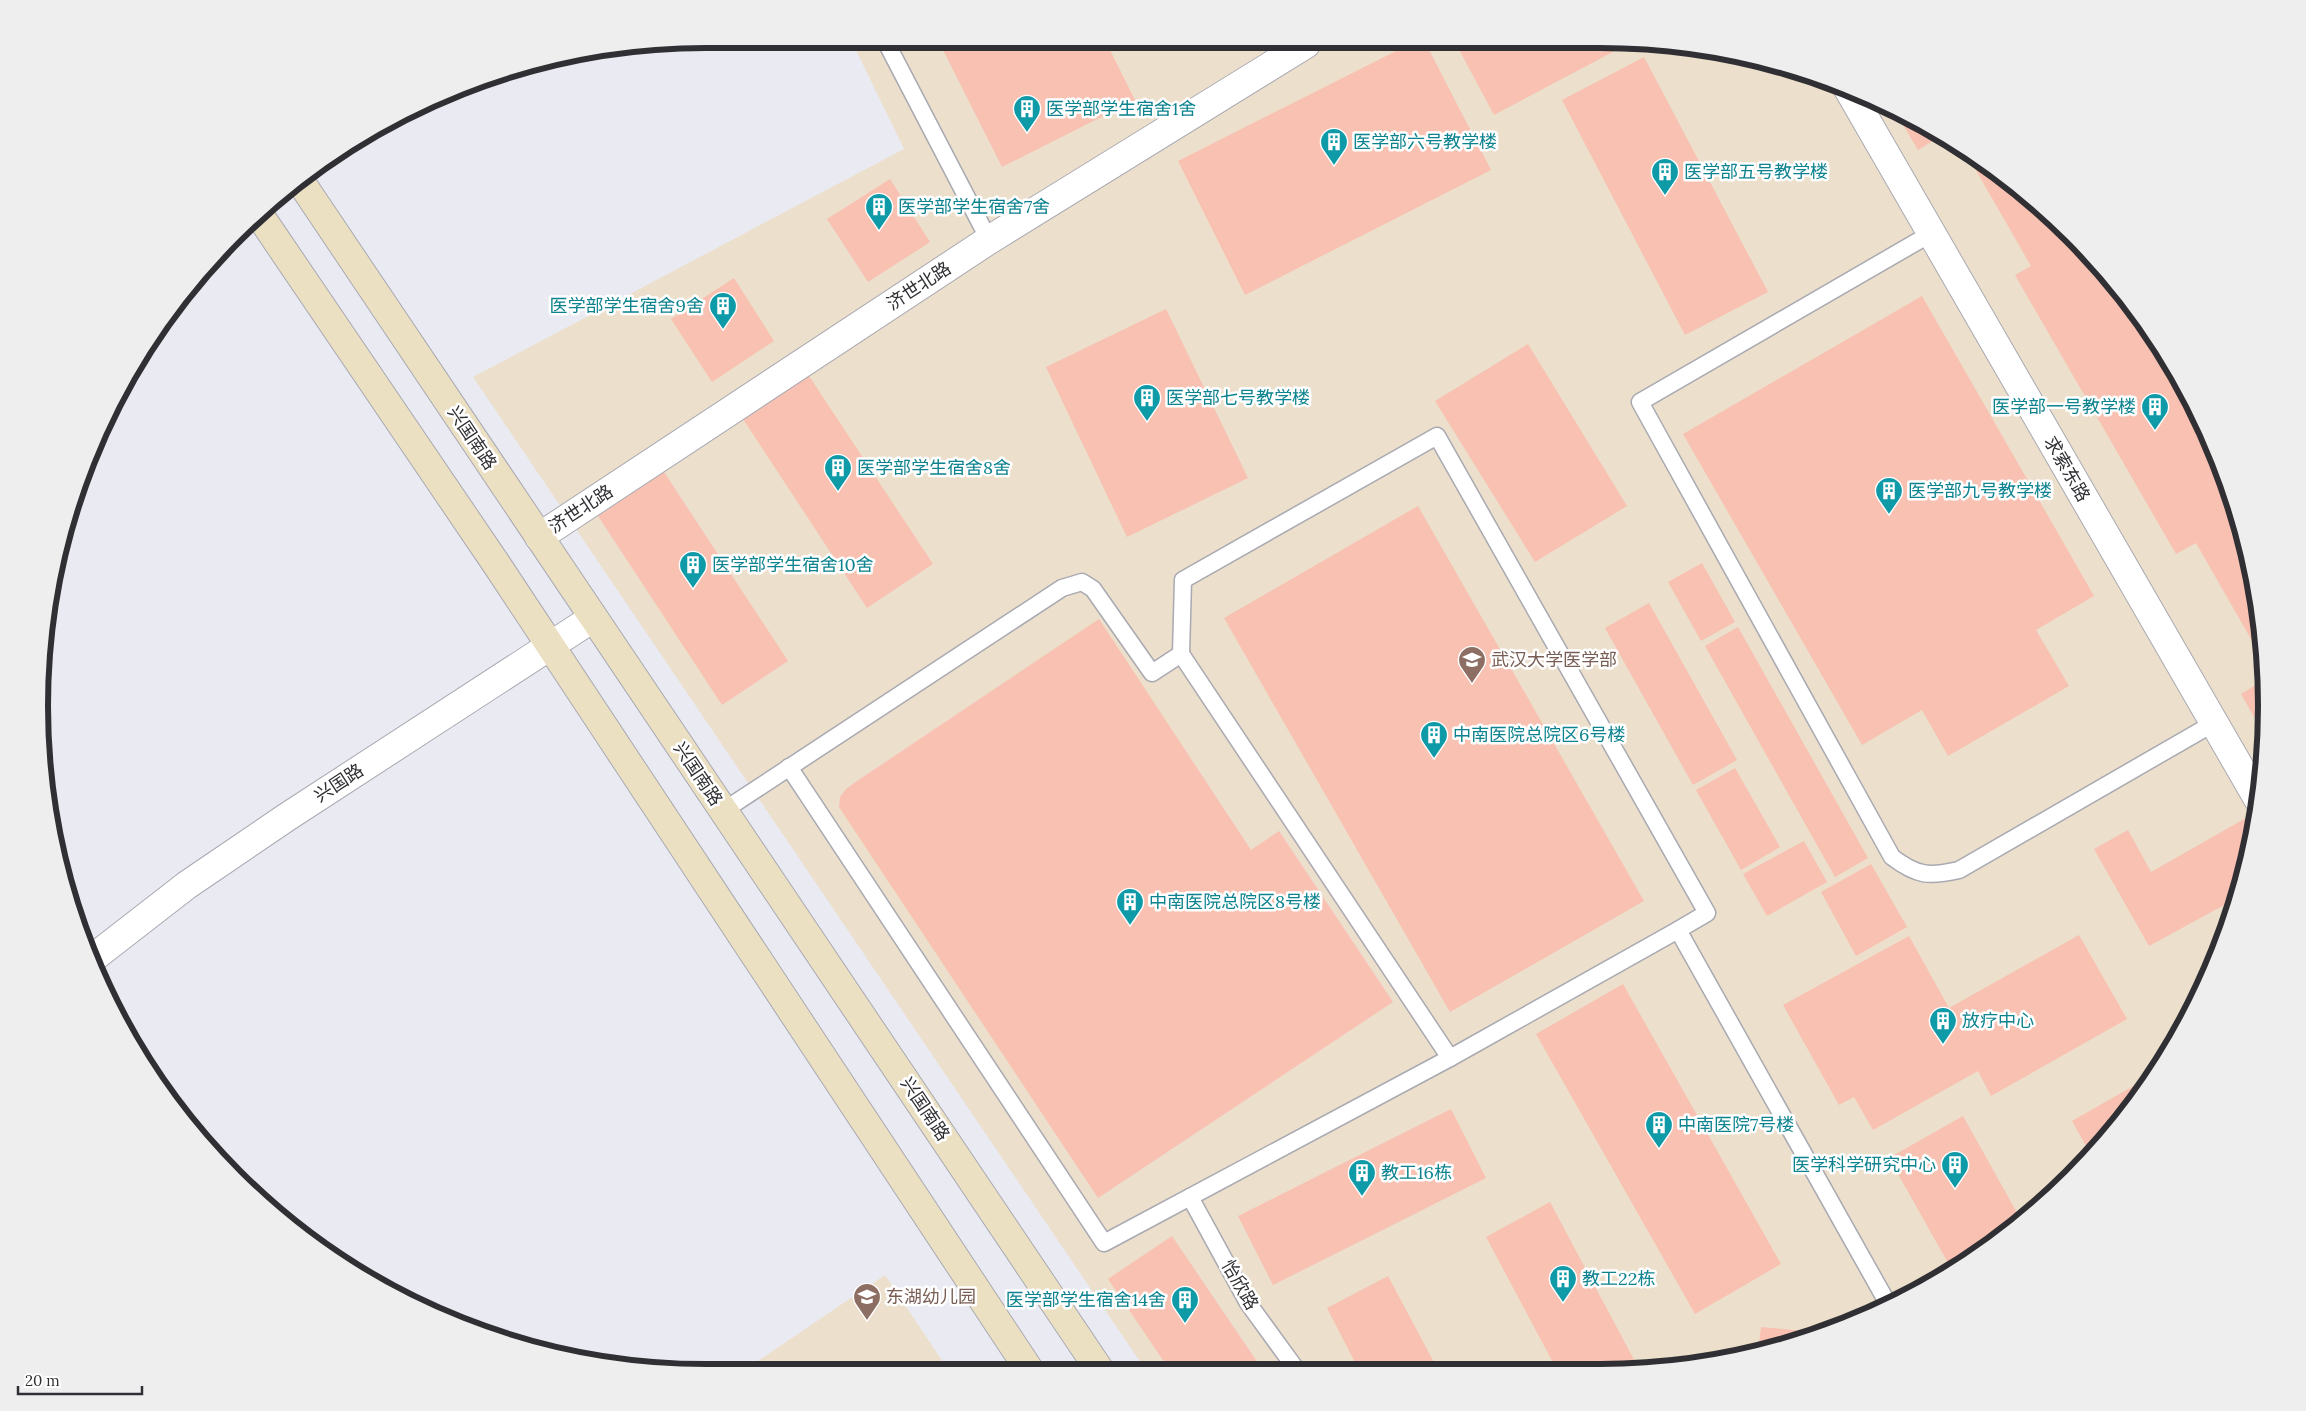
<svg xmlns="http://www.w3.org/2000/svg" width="2306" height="1411" viewBox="0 0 2306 1411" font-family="Lora,'Noto Sans SC',serif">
	<rect width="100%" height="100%" fill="#eaeaf3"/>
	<g fill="#ecdfcb">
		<polygon points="853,44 1687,44 1855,89 2006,176 2262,618 2266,749 2245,878 2199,1000 2130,1111 2040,1207 1934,1283 1773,1349 1644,1371 1145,1369 473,377 904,149"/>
		<polygon points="885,1275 947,1368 749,1367"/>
	</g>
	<g fill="#f8c1b2">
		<polygon points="940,44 1107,44 1135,100 1002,167"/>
		<polygon points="1410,44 1426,44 1491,170 1245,295 1178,161"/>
		<polygon points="1456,44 1628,44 1494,115"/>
		<polygon points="1644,57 1768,292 1685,335 1562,100"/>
		<polygon points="1896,113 1923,129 1939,137 1918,150"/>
		<polygon points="1966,153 2006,176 2102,266 2178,372 2232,491 2262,618 2263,660 2196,543 2176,554 2015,275 2031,266"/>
		<polygon points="890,179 930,242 868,282 827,219"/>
		<polygon points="734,278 774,341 712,382 671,319"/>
		<polygon points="1922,296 2094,596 2036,630 2069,686 1948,756 1922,710 1862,745 1683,434"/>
		<polygon points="1166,309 1248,478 1127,537 1046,367"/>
		<polygon points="1528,344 1627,506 1535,562 1435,401"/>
		<polygon points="809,376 933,564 867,608 743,419"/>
		<polygon points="664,472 788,661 722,705 598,516"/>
		<polygon points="1418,506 1644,901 1450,1012 1224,618"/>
		<polygon points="1702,563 1735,622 1701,641 1668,582"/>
		<polygon points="1649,603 1737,760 1693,785 1605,628"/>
		<polygon points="1099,619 1251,850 1279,831 1393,1002 1098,1198 839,807 840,797 846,789 857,781"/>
		<polygon points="1738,627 1868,858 1835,877 1705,646"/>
		<polygon points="2264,680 2265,715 2265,736 2241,694"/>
		<polygon points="1735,768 1780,847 1741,870 1696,790"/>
		<polygon points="2246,818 2253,829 2245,878 2237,898 2149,946 2094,849 2128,830 2151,872"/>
		<polygon points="1804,841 1827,882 1767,916 1743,874"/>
		<polygon points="1871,864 1907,927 1856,956 1821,892"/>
		<polygon points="2079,935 2127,1019 1991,1096 1978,1071 1873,1130 1854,1097 1839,1105 1783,1005 1909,936 1949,1008"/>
		<polygon points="1623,984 1781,1264 1695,1314 1536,1034"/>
		<polygon points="2151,1076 2130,1111 2090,1153 2072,1121"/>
		<polygon points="1451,1109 1486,1178 1273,1285 1238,1216"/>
		<polygon points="1963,1116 2021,1220 1952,1270 1889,1158"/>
		<polygon points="1550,1202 1640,1371 1557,1370 1486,1237"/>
		<polygon points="1172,1236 1262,1369 1169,1369 1108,1279"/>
		<polygon points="1388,1276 1438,1370 1359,1370 1327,1308"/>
		<polygon points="1761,1327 1816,1332 1773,1349 1758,1352"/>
	</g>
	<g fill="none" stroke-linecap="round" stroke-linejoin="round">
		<defs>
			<g id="service">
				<polyline points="887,44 989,240"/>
				<path d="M1932 233 1640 402 1892 857C1917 876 1929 877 1959 870L2214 723"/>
				<polyline points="1181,654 1183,580 1437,436 1707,913 1678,930"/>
				<polyline points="789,767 1104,1243 1450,1058 1678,930 1887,1302"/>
				<polyline points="723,811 1062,588 1082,582 1093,589 1152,673 1181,654 1450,1058"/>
				<polyline points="1190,1197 1248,1303 1296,1369"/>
			</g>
			<g id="minor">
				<polyline points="1847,87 2258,799"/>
				<polyline points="539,537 989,240 1306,44"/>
				<polyline points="93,958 187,885 287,817 593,618"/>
			</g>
			<g id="secondary">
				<polyline points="298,178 1099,1369"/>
				<polyline points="260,216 497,565 1028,1368"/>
			</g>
		</defs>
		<use href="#service" stroke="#a9a9b2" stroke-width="19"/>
		<use href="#minor" stroke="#a9a9b2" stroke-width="30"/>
		<use href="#secondary" stroke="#a9a9b2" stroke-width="30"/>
		<use href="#service" stroke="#fff" stroke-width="16"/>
		<use href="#minor" stroke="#fff" stroke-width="28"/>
		<use href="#secondary" stroke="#ece0c3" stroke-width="28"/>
	</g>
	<defs>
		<symbol id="building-pin" viewBox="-11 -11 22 30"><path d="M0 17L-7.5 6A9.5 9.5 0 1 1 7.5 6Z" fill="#0f9aa8" stroke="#fff"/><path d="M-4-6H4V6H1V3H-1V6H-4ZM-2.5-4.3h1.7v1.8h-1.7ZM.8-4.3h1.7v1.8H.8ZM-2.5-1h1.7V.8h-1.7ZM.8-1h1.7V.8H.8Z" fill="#fff"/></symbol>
		<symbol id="university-pin" viewBox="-11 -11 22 30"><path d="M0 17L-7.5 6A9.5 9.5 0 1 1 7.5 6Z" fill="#8d6e63" stroke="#fff"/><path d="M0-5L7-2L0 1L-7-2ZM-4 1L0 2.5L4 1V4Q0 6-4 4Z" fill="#fff"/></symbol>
		<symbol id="school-pin" viewBox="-11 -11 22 30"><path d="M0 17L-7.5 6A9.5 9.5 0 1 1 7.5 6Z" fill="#8d6e63" stroke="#fff"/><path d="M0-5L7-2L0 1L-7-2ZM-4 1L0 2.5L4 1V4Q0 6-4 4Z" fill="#fff"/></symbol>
	</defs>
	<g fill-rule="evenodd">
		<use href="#building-pin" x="1011" y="93" width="32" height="43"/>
		<use href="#building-pin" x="1318" y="126" width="32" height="43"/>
		<use href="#building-pin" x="1649" y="156" width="32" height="43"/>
		<use href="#building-pin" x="863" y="191" width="32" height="43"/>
		<use href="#building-pin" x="707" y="290" width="32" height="43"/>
		<use href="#building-pin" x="1131" y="382" width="32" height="43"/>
		<use href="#building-pin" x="2139" y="391" width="32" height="43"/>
		<use href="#building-pin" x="822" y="452" width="32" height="43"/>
		<use href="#building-pin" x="1873" y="475" width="32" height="43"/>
		<use href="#building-pin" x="677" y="549" width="32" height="43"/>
		<use href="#university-pin" x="1456" y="644" width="32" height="43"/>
		<use href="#building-pin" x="1418" y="719" width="32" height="43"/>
		<use href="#building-pin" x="1114" y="886" width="32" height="43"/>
		<use href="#building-pin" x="1927" y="1005" width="32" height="43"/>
		<use href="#building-pin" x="1643" y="1109" width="32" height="43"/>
		<use href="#building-pin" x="1939" y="1149" width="32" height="43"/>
		<use href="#building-pin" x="1346" y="1157" width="32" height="43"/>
		<use href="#building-pin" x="1547" y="1263" width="32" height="43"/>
		<use href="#school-pin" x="851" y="1281" width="32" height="43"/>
		<use href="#building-pin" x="1169" y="1284" width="32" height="43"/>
	</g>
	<g text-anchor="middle" stroke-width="5" stroke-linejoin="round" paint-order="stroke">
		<g font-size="18" fill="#0d838f" stroke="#fff" text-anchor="start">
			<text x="1046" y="115">医学部学生宿舍1舍</text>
			<text x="1353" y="148">医学部六号教学楼</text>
			<text x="1684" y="178">医学部五号教学楼</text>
			<text x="898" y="213">医学部学生宿舍7舍</text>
			<text x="704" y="312" text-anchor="end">医学部学生宿舍9舍</text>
			<text x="1166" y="404">医学部七号教学楼</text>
			<text x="2136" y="413" text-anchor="end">医学部一号教学楼</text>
			<text x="857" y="474">医学部学生宿舍8舍</text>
			<text x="1908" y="497">医学部九号教学楼</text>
			<text x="712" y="571">医学部学生宿舍10舍</text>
			<text x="1453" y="741">中南医院总院区6号楼</text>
			<text x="1149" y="908">中南医院总院区8号楼</text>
			<text x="1962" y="1027">放疗中心</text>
			<text x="1678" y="1131">中南医院7号楼</text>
			<text x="1936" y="1171" text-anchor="end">医学科学研究中心</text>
			<text x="1381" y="1179">教工16栋</text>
			<text x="1582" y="1285">教工22栋</text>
			<text x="1166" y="1306" text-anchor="end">医学部学生宿舍14舍</text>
		</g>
		<g font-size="18" fill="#303034" stroke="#fff">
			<text transform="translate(919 286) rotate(-33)" y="6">济世北路</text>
			<text transform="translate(472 438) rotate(56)" y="6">兴国南路</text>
			<text transform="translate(2067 469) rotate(60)" y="6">求索东路</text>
			<text transform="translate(581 509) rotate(-33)" y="6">济世北路</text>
			<text transform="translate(698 774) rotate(56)" y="6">兴国南路</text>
			<text transform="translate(339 783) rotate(-33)" y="6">兴国路</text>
			<text transform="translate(925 1109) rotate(56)" y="6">兴国南路</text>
			<text transform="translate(1240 1285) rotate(60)" y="6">怡欣路</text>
		</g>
		<g font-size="18" fill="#785e54" stroke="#fff" text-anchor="start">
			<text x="1491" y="666">武汉大学医学部</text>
			<text x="886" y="1303">东湖幼儿园</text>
		</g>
	</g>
	<path d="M0 0H2306V1411H0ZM706 48H1600A658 658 0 0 1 2258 706V706A658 658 0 0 1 1600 1364H706A658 658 0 0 1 48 706V706A658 658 0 0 1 706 48Z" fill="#eeeeef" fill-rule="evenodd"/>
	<path fill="none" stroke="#303034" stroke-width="6" d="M706 48H1600A658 658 0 0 1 2258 706V706A658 658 0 0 1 1600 1364H706A658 658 0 0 1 48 706V706A658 658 0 0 1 706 48Z"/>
	<path d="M18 1386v8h124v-8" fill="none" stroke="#303034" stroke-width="2.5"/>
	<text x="25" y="1386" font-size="15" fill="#303034" stroke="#ffffff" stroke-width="4" paint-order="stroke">20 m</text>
</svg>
